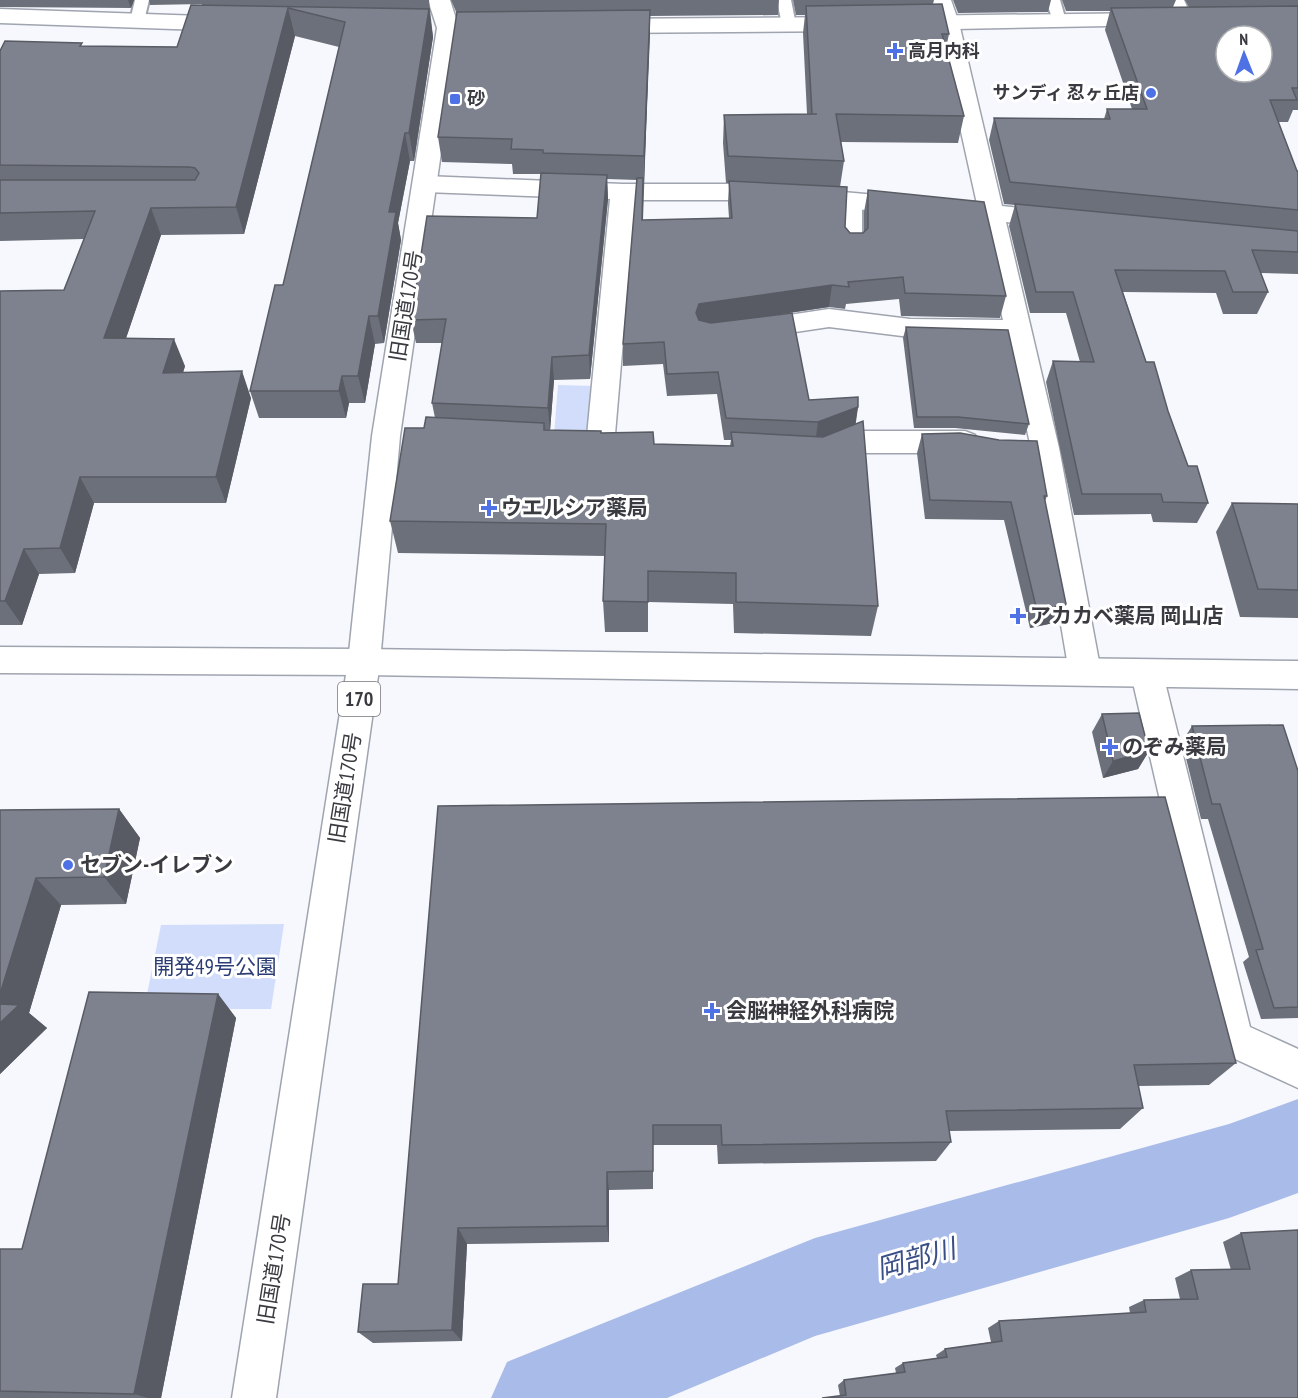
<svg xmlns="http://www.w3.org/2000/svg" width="1298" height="1398" viewBox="0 0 1298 1398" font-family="'PT Sans Narrow','Noto Sans JP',sans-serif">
	<rect width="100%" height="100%" fill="#f6f8fd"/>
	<g fill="#d1ddfb">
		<polygon points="558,385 594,386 591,429 582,435 554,435"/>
		<polygon points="284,924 271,1009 144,1009 161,925"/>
	</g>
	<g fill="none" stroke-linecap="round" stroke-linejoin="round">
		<polygon fill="#a9bbe8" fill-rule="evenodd" points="1298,1099 1298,1193 1229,1218 815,1336 667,1398 491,1398 507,1362 815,1238 1229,1124"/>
		<defs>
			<g id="service">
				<polygon points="135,0 149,0 144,21 137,25 130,21"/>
				<polygon points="777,0 791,0 796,25 794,28 784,28 782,25"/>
				<polygon points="1046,0 1060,0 1066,21 1064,24 1054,24"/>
				<polygon points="1170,0 1184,0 1193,20 1191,23 1181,23"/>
				<polygon points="854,195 860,196 862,200 862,249 859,253 847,253 844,249 846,200 848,196"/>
			</g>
			<g id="minor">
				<polygon points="929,0 951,0 959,23 1002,206 1066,213 1070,219 1066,225 1057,227 1006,222 1059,448 1101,672 1097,682 1085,685 1073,682 1069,672 1031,448 1007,339 910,337 829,327 749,339 739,337 736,330 739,323 749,321 829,309 910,319 1003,320 980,220 754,200 635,200 614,446 610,453 600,457 590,453 586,446 610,199 425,192 416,189 413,184 416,179 425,176 623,184 754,184 977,204 937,23"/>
				<polygon points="0,9 231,17 239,19 242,24 239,29 231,31 0,23"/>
				<polygon points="851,431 965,431 975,435 979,442 975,449 965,453 854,453 822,466 812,463 808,455 812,447"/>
				<polygon points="1147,661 1159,664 1163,674 1250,1027 1298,1049 1298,1088 1220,1052 1215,1039 1131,674 1135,664"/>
			</g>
			<g id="tertiary">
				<polygon points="1152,13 1160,15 1163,20 1160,25 901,30 893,28 890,23 893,18 901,16"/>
				<polygon points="849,17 857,19 860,24 857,29 849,31 604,33 596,31 593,26 596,21 604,19"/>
				<polygon points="0,647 364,649 1298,661 1298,689 364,675 0,673"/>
			</g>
			<polygon id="trunk" points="428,0 450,0 459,28 400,436 380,662 276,1398 232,1398 348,662 372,436 437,28"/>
		</defs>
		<use href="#service" stroke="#9fa4af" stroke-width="4"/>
		<use href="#minor" stroke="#9fa4af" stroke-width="3"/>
		<use href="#tertiary" stroke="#9fa4af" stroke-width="3"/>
		<use href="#trunk" stroke="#9fa4af" stroke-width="3"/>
		<use href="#service" fill="#fff" fill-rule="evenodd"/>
		<use href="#minor" fill="#fff" fill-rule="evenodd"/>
		<use href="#tertiary" fill="#fff" fill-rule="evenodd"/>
		<use href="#trunk" fill="#fff" fill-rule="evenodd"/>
	</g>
	<g fill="#6c707a" fill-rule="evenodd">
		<polygon points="0,0 134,0 131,8 0,7"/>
		<polygon points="149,0 429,0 433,37 414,161 410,161 398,223 401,240 384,343 375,344 365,403 349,403 346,418 259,418 250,391 283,285 339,47 295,36 244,234 161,235 126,338 185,366 183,373 251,398 226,503 94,503 75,573 39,574 22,625 0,625 0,291 64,290 84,239 0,241 0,51 83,46 177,47 202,4 150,5"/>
		<path d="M451 0H779L778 15 650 16 643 220 729 218 728 203 729 183H726L723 143 724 115 807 114 803 33 805 15H796L793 0H934L933 4 949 34 946 48 964 116 958 143 841 142 844 161 840 187 845 227 850 233H863L864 232V212L868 190 1006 296 1000 318 901 316 899 299 846 304 845 309 829 307 769 316 809 400 858 407 855 424 878 606 871 636 734 633 733 604 648 602V632H605L603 601 605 556 398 553 390 521 424 428 435 418 432 403 442 343H416L411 320 537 218 541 174H513L512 164 442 162 438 137 457 14ZM607 179 637 180 623 344V366L663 364 667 396 717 394 724 440H731L730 446 654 444 601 433 550 430 554 380 590 379 608 199Z"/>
		<polygon points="953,0 1051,0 1048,12 958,13"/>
		<polygon points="1062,0 1176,0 1173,7 1189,7 1185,0 1298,0 1298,110 1293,110 1288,122 1278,122 1297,171 1298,171 1298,274 1260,273 1268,292 1257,314 1223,314 1216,293 1123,292 1146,362 1168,411 1188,466 1208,503 1197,523 1153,522 1151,514 1074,515 1046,382 1053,361 1080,362 1066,313 1030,313 1009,226 1015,205 1004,204 989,140 994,118 1104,119 1107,109 1132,109 1105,30 1110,11 1066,11"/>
		<polygon points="906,327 1029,424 1025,435 955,428 914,428 903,338"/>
		<polygon points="922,434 1047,496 1045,501 1066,604 1058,622 1030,628 1004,520 925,519 917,453"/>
		<polygon points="1232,503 1298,504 1298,618 1240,617 1216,532"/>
		<polygon points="1102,714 1149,751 1138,769 1103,778 1092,732"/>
		<polygon points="1192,726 1298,771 1298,1018 1261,1019 1243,962 1249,957 1208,819 1201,819 1182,742"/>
		<polygon points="438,806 1236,1063 1209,1085 1138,1086 1143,1108 1120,1129 949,1131 951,1142 936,1161 718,1164 717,1145 653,1145 653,1189 609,1190 609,1242 467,1244 462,1341 373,1343 358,1332 398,1284"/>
		<polygon points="119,809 140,838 126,904 61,905 29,1013 47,1028 0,1074 0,810"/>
		<polygon points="218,994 236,1018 161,1398 0,1398 0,1249 22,1249"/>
		<polygon points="1241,1233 1298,1398 840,1396 838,1385 844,1380 896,1373 895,1368 903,1363 937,1358 936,1355 945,1349 991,1342 988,1328 999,1321 1130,1313 1129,1307 1144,1300 1180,1299 1175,1278 1191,1270 1231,1270 1223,1242"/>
	</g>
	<g fill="#585b63">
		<polygon points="128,0 134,0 131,8"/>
		<polygon points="288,8 295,36 244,234 236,207"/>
		<polygon points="429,9 433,37 414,161 409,133"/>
		<polygon points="650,10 650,35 644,181 644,156"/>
		<polygon points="405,133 410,161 398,223 401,240 384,343 378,316 389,212"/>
		<polygon points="607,175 608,199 590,379 589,355"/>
		<polygon points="643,178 643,201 642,242 642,220"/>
		<polygon points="151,208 161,235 117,365 104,338"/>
		<polygon points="832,285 829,307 698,326 696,313 699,304"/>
		<polygon points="369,316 375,344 365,403 358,376"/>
		<polygon points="174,339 185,366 174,400 163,373"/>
		<polygon points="552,357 554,380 550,431 548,408"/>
		<polygon points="242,371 251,398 226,503 216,477"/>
		<polygon points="342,376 349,403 346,418 339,391"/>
		<polygon points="858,407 855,429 815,444 818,422"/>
		<polygon points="80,477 94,503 75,573 60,548"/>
		<polygon points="24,549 39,574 22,625 5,601"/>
		<polygon points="1066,604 1058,622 1030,628 1037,611"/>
		<polygon points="1149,751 1138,769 1103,778 1113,761"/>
		<polygon points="119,809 140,838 126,904 104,877"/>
		<polygon points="36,878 61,905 29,1013 47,1028 0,1074 0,994"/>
		<polygon points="218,994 236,1018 161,1398 148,1398 134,1394"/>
		<polygon points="607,1172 609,1190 609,1242 607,1226"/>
		<polygon points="458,1228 467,1244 462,1341 452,1330"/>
	</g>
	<g fill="#7e828e" stroke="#585b63" stroke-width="1.5" fill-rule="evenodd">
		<polygon points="942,4 949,34 942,34 964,116 836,114 844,161 728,156 724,115 817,114 812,114 806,6"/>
		<polygon points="191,5 429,9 409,133 405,133 389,212 396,212 378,316 369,316 358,376 342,376 339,391 250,391 275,285 283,285 345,22 288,8 236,207 151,208 104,338 174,339 163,373 242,371 216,477 80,477 60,548 24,549 5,601 0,601 0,291 64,290 95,211 0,213 0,180 195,180 199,173 195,168 189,167 0,165 0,51 5,41 82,43 80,46 177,47"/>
		<path d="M1298 6V88H1292L1297 100H1270L1297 171H1298V210L1010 182 994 118 1110 119 1107 109H1147L1111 8ZM1226 36H1262V72H1226Z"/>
		<polygon points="650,10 644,156 543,153 543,150 511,149 512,139 438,137 457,12"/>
		<polygon points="541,173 607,175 589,355 552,357 548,408 432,403 446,319 411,320 427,216 537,218"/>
		<polygon points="637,178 643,178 642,220 732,218 729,181 847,187 845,227 850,233 863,233 868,228 868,190 984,202 1006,296 905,293 903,277 848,282 849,287 832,285 699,304 696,313 699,320 711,323 792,313 809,400 858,397 858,407 818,422 726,418 718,372 667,374 664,342 623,344"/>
		<polygon points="1015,204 1298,231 1298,252 1252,250 1268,292 1233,292 1225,271 1115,270 1146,362 1154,362 1168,411 1188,466 1197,466 1208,503 1163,502 1161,494 1082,494 1053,361 1094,362 1073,292 1036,292"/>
		<polygon points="906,327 1008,330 1029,424 958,417 917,417"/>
		<polygon points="426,417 544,423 544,430 601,431 601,433 653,432 654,444 733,446 731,432 823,437 863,421 878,606 736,602 736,573 648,571 648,602 603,601 606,524 390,521 405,428 424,428"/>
		<polygon points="960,433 999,440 1037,441 1047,496 1044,496 1066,604 1037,611 1011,502 930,500 922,434"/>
		<polygon points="1232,503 1298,504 1298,590 1258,589"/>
		<polygon points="1139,713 1149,751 1113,761 1102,714"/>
		<polygon points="1283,725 1298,771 1298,1007 1274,1008 1256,950 1263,949 1220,804 1212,804 1192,726"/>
		<polygon points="1165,797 1236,1063 1134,1065 1143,1108 946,1111 951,1142 722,1145 721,1125 653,1125 653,1171 607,1172 607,1226 458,1228 452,1330 358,1332 363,1284 398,1284 438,806"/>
		<polygon points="119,809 104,877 36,878 0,994 0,810"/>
		<polygon points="89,992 218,994 134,1394 0,1391 0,1249 22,1249"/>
		<polygon points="0,1004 19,1005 0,1023"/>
		<polygon points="1298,1230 1298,1398 822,1398 846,1395 844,1380 905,1372 903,1363 947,1357 945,1349 1002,1341 999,1321 1146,1312 1144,1300 1198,1299 1191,1270 1250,1269 1241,1233"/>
	</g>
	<g fill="#4e71e5" stroke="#fff" stroke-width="2">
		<path d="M892 42h6v6h6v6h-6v6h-6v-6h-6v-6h6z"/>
		<circle cx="1151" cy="93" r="6"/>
		<rect x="449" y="93" width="12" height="12" rx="3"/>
		<path d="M486 499h6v6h6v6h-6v6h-6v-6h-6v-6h6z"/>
		<path d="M1015 607h6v6h6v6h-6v6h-6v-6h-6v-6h6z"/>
		<path d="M1107 738h6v6h6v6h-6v6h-6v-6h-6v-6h6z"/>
		<circle cx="68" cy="865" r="6"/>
		<path d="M709 1002h6v6h6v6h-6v6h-6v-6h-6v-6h6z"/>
	</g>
	<g text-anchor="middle" stroke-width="6" stroke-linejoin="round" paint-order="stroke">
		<g font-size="18" font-weight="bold" fill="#393b40" stroke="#fff" text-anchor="start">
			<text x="908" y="57">高月内科</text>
			<text x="1139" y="99" text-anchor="end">サンディ 忍ヶ丘店</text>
			<text x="467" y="105">砂</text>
		</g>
		<rect fill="#fff" stroke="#747679" stroke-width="1.5" x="338" y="682" width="42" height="34" rx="4.5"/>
		<g font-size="20" font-weight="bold" fill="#393b40">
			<text x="359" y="706">170</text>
		</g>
		<g font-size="21" fill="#393b40" stroke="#fff">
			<text transform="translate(406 306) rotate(-81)" y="7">旧国道170号</text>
			<text transform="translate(345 788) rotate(-81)" y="7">旧国道170号</text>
			<text transform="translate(274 1269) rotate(-81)" y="7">旧国道170号</text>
		</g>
		<g font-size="21" font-weight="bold" fill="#393b40" stroke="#fff" text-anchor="start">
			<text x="501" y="515">ウエルシア薬局</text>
			<text x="1030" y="623">アカカベ薬局 岡山店</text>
			<text x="1122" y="754">のぞみ薬局</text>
			<text x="80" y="872">セブン-イレブン</text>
			<text x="726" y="1018">会脳神経外科病院</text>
		</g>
		<g font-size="21" fill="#2a3c73" stroke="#fff">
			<text x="215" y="974">開発49号公園</text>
		</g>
		<g font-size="27" font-style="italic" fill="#3a4e87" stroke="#fff">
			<text transform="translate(916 1259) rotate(-16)" y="9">岡部川</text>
		</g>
	</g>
	<g transform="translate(1244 54) rotate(359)"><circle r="28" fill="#ffffff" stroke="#b0b1b3" stroke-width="1.5"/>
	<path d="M0-4.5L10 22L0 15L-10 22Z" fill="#4e71e5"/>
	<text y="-9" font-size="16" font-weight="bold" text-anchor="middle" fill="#393b40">N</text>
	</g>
</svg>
